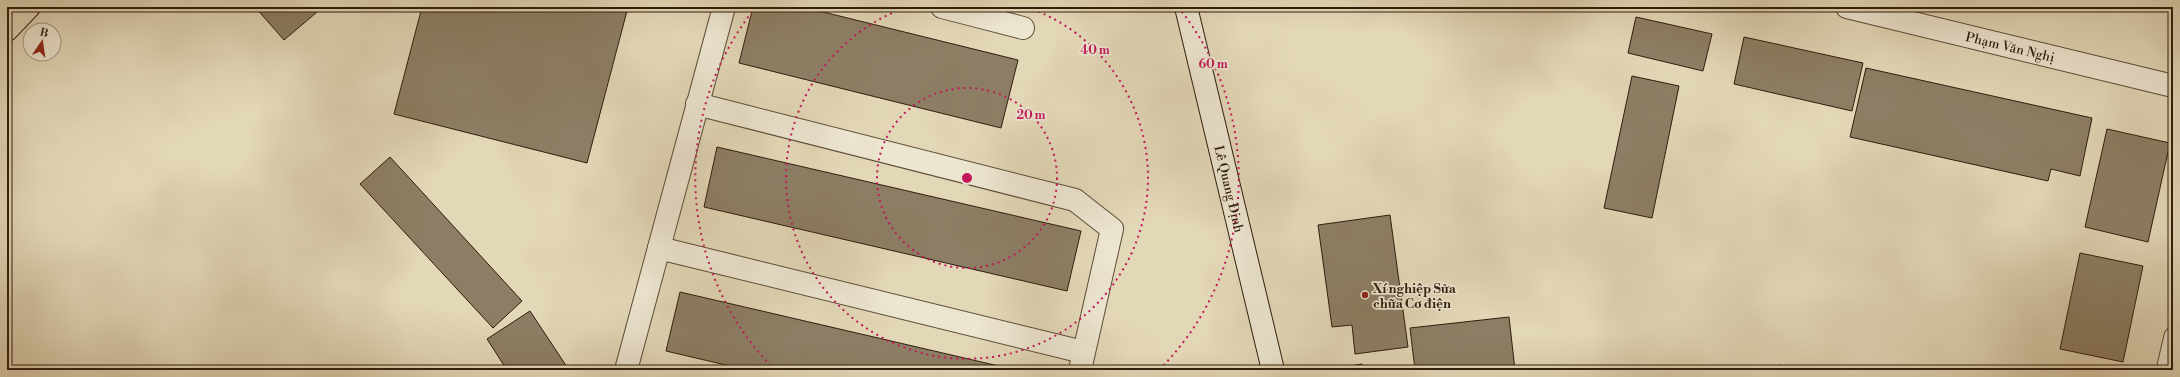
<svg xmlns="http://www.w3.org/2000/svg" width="2180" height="377" viewBox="0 0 2180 377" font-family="'Libre Bodoni',serif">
	<rect width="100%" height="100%" fill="#e2d7b7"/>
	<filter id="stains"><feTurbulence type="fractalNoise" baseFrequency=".005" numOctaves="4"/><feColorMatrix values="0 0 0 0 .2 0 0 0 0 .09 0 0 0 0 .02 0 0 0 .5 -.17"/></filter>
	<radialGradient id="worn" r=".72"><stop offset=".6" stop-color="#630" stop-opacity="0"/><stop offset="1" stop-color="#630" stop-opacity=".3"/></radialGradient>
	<g fill="#8c7e65" stroke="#2f1d0c">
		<polygon points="255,7 323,7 284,40"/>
		<polygon points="422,7 628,7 587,163 394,114"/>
		<polygon points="753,7 803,7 1018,60 1001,128 739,63"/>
		<polygon points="1636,17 1712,34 1703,71 1628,53"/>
		<polygon points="1744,37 1863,63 1852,111 1734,84"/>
		<polygon points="1866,68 2092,118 2080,176 2051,169 2048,181 1850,137"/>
		<polygon points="1632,76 1679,86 1652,218 1604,208"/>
		<polygon points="2107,129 2170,143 2148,242 2085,227"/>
		<polygon points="717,147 1081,231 1067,291 704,207"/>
		<polygon points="390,157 522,301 493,328 360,184"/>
		<polygon points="1390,215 1408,347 1355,354 1352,325 1332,327 1318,225"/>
		<polygon points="2080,253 2143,266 2123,362 2060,349"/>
		<polygon points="680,292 1016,370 747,370 666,351"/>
		<polygon points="530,311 569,370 507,370 487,339"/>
		<polygon points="1509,317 1515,370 1415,370 1410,328"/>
		<polygon points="1362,364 1363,370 1330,370 1330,369"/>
		<polygon points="1779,365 1802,370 1778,370"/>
	</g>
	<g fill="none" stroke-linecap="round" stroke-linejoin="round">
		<defs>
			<polyline id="lane" points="2165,370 2173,336"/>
			<g id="street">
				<polyline points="942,7 1023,28"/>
				<path id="s1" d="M1847 7 2173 86"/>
				<polyline points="697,104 1075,200 1112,229 1080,370"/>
				<polyline points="659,248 1083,352"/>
				<polyline points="626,370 724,7"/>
			</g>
			<g id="secondary">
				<path id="s2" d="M1186 7 1273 370"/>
			</g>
			<polyline id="primary" points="7,30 29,7"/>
		</defs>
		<use href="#lane" stroke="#5c4c37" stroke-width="19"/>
		<use href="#street" stroke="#5c4c37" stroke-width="24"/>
		<use href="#secondary" stroke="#2f1d0c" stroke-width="24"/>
		<use href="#primary" stroke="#2f1d0c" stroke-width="24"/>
		<use href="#lane" stroke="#ece5d0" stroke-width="17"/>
		<use href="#street" stroke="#ece5d0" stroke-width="22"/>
		<use href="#secondary" stroke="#ece5d0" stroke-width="22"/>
		<use href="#primary" stroke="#e2d7b7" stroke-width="22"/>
	</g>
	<g fill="none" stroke="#c2185b" stroke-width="2" stroke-dasharray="2 4">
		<circle cx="967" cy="178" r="90"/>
		<path d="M1027 7A181 181 0 1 1 907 7"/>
		<path d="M775 370A271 271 0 0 1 756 7M1178 7A271 271 0 0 1 1159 370"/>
	</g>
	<circle fill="#8f2418" stroke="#ece5d0" stroke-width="1.5" cx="1365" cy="295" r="4"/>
	<g text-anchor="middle" stroke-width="3.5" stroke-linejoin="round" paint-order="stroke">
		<g font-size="13" fill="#2f1d0c" stroke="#ece5d0">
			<text dy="5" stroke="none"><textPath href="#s1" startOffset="168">Phạm Văn Nghị</textPath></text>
			<text dy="5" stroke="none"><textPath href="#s2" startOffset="187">Lê Quang Định</textPath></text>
		</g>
		<g font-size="13" font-weight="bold" fill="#2f1d0c" stroke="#ece5d0" text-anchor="start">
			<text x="1373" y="293">Xí nghiệp Sửa<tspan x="1373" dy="15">chữa Cơ điện</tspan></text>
		</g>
	</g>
	<circle cx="967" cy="178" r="6" fill="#c2185b" stroke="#ece5d0" stroke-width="2"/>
	<g font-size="12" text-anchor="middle" font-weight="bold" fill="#c2185b" stroke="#ece5d0" stroke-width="3.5" stroke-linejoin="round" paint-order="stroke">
		<text x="1095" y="54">40 m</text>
		<text x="1213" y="68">60 m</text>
		<text x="1031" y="119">20 m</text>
	</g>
	<rect width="2180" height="377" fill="none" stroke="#e2d7b7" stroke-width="24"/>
	<rect x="8" y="8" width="2164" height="361" fill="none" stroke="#2f1d0c" stroke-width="2"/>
	<rect x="12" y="12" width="2156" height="353" fill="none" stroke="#2f1d0c"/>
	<g transform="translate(42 42) rotate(13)"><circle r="19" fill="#ece5d0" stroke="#a09582"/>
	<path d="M0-3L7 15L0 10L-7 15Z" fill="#8f2418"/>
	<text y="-6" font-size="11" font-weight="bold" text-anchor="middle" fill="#2f1d0c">B</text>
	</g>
	<rect width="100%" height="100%" filter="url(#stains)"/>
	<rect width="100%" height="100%" fill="url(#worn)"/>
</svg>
